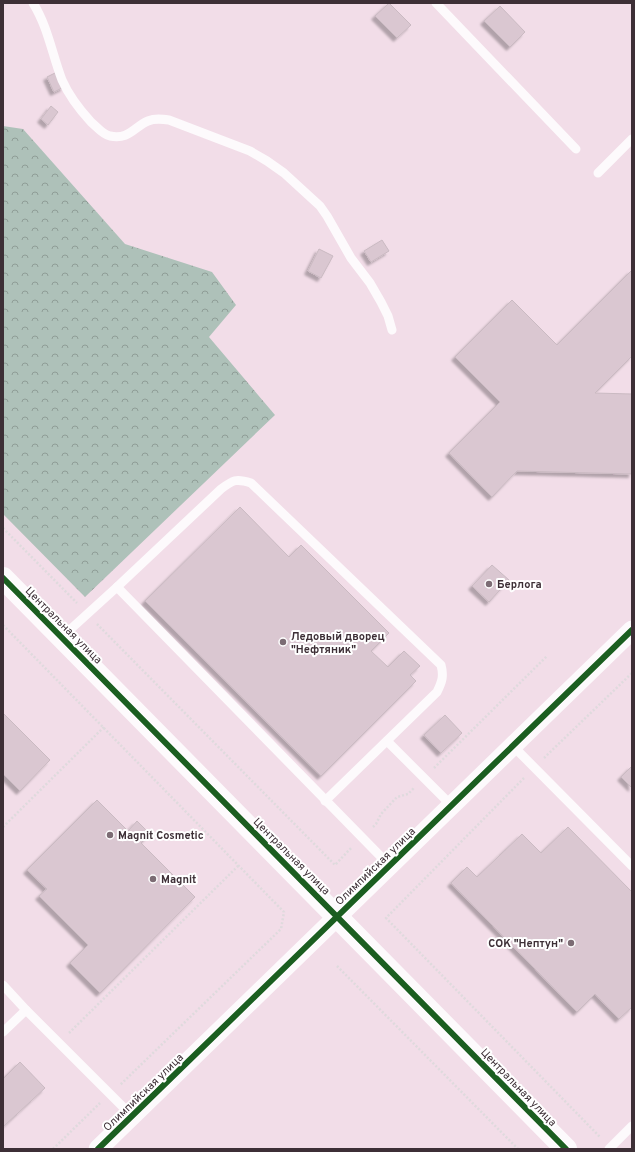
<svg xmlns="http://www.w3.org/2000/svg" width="635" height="1152" viewBox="0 0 635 1152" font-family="Overpass,sans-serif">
	<defs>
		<pattern id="forest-crowns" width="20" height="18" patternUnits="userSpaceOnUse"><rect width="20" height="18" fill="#aec1b9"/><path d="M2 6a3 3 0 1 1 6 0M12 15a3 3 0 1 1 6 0" fill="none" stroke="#8f9d97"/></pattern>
		<filter id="shadow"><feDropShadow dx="-3.5" dy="3.5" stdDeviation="1" flood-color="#0004"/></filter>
	</defs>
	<rect width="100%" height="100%" fill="#f2dde8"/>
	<polygon fill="url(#forest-crowns)" points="3,126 23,129 125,244 212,272 236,305 209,337 275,415 85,597 3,514"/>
	<g fill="#dac7d1" stroke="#cabac2" filter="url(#shadow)">
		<polygon points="389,3 411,25 397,38 375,16"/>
		<polygon points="500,6 525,32 510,47 484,21"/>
		<polygon points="57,72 64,87 54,92 47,77"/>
		<polygon points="51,106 58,112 48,125 41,119"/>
		<polygon points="382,240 389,251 371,262 364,251"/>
		<polygon points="319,249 333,256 321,278 308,271"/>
		<polygon points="632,270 632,356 595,393 632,394 632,474 517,471 492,497 449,453 500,402 455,357 512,300 557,345"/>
		<polygon points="240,507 289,557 301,545 389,633 371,651 388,667 404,651 420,666 410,675 416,681 321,776 145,601"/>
		<polygon points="492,565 509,580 489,602 472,586"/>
		<polygon points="3,713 50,760 20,791 3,774"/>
		<polygon points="445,715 462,733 441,753 424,735"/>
		<polygon points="632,766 632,788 621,777"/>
		<polygon points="97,800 128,831 137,821 150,834 141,843 195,897 100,993 70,963 88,945 39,896 47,889 27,870"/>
		<polygon points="568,827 632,892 632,1007 619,1019 595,994 577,1012 451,883 467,867 477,877 522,834 541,853"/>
		<polygon points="20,1062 45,1088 3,1127 3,1079"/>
	</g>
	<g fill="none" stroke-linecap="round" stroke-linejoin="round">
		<g stroke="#dfdadd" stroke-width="2.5" stroke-dasharray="2 2" stroke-linecap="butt">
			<polyline points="3,528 77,603"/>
			<polyline points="97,624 335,865 352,847"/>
			<polyline points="3,625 284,912 281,929 120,1085"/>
			<polyline points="544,758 632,673"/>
			<polyline points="434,768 547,656"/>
			<polyline points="524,778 386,918 600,1137"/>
			<polyline points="3,827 104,727"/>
			<polyline points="373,827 376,824 381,814 397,797 408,794 414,788"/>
			<polyline points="337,966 518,1149"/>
			<polyline points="69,1033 239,865"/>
			<polyline points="53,1149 100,1103"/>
		</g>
		<g stroke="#fdfafc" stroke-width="9">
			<path d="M33 3C48 27 52 54 62 80 69 96 80 110 91 122 97 127 103 135 110 136 129 140 134 127 148 121 155 118 162 119 169 120L250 151 267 161 284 173 320 206 327 216 351 258 370 283 381 302 388 316 392 330"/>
			<polyline points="436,3 576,149"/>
			<polyline points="598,173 632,139"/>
			<path d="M117 587 221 489C233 480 236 478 251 483L441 665C444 676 442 682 437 692L325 801"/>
			<polyline points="62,637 117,587 390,866"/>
			<polyline points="387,741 452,806"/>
			<polyline points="513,746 632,866"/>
			<polyline points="3,985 26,1010"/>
			<polyline points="3,1032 26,1010 132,1116"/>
			<polyline points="609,1149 632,1126"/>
		</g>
		<polyline stroke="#fdfafc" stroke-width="19" points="98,1149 632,630"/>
		<polyline stroke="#fdfafc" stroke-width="22" points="3,578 566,1149"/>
		<defs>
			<g id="cycleway">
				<polyline points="3,578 566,1149"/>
				<polyline points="98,1149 632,630"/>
			</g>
		</defs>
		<use href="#cycleway" stroke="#fff" stroke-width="8"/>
		<use href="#cycleway" stroke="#1b5e20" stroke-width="6"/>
	</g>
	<g fill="#7c6c74" stroke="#fff" stroke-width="1.5">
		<circle cx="489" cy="584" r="4"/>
		<circle cx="283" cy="642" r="4"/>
		<circle cx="110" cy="835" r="4"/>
		<circle cx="153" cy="879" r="4"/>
		<circle cx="571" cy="943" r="4"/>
	</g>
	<g text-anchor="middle" stroke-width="4" stroke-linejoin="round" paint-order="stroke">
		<g font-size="11" font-weight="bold" fill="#3d2f36" stroke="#fff" text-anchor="start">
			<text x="497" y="588">Берлога</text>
			<text x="291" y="640">Ледовый дворец<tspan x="291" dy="13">"Нефтяник"</tspan></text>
			<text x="118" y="839">Magnit Cosmetic</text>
			<text x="161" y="883">Magnit</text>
			<text x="563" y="947" text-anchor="end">СОК "Нептун"</text>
		</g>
		<g font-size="11" fill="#3d2f36" stroke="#fff">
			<text transform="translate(64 625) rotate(45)" y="4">Центральная улица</text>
			<text transform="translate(292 856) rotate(45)" y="4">Центральная улица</text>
			<text transform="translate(375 866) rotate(-44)" y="4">Олимпийская улица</text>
			<text transform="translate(519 1087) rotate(46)" y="4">Центральная улица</text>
			<text transform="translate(143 1092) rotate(-44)" y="4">Олимпийская улица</text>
		</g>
	</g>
	<rect width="635" height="1152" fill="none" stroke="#3d2f36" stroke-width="8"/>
</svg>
